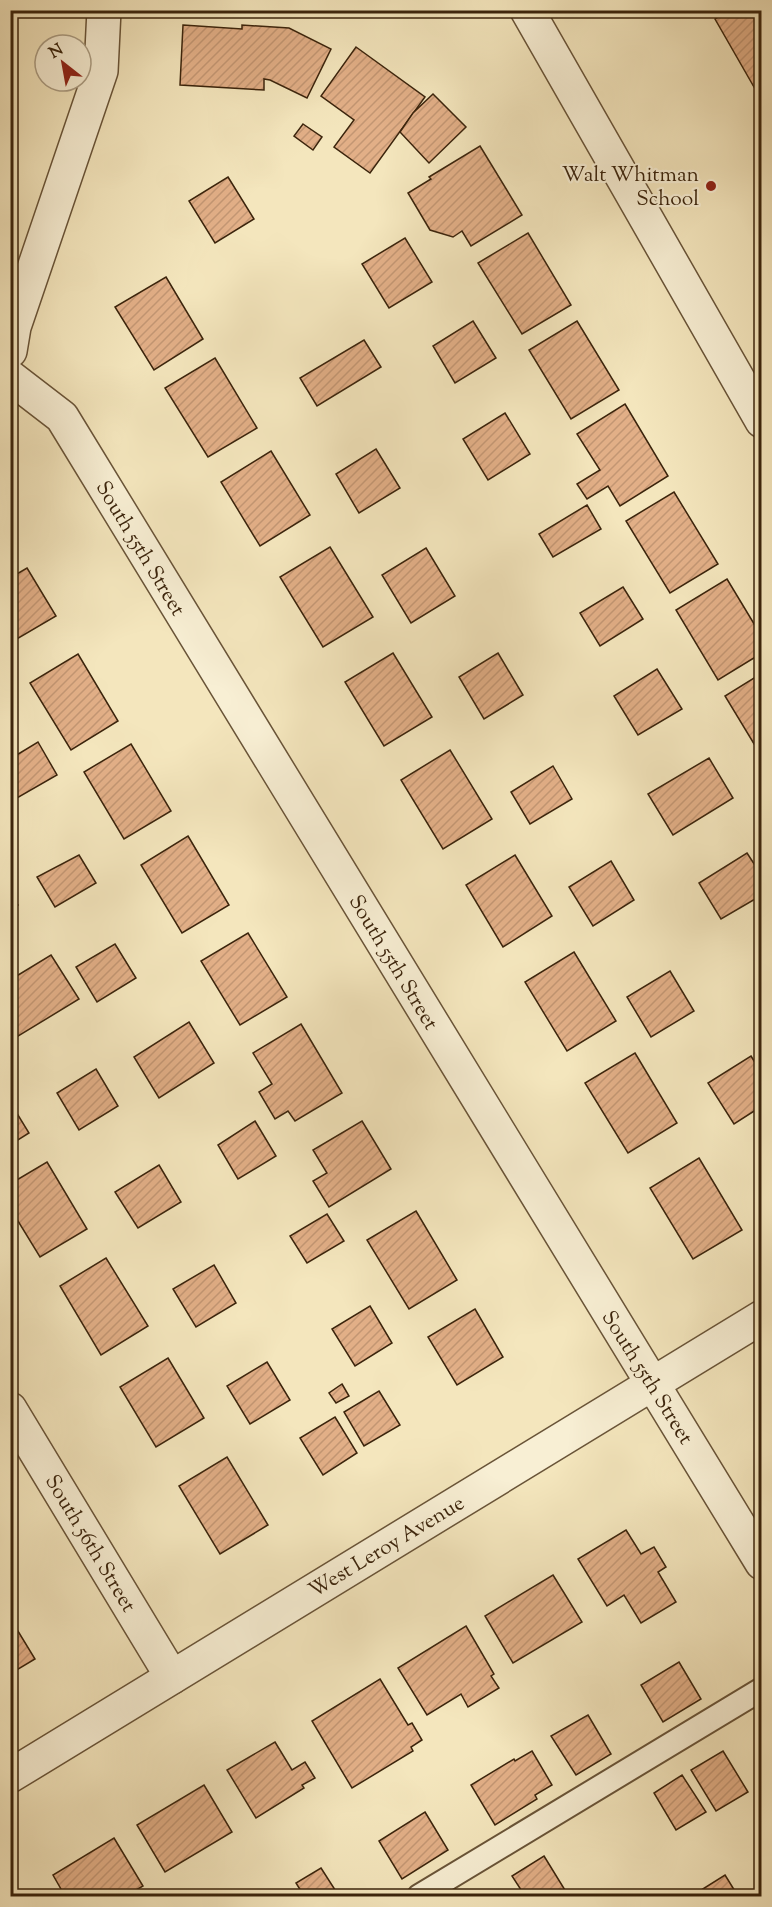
<svg xmlns="http://www.w3.org/2000/svg" width="772" height="1907" viewBox="0 0 772 1907" font-family="'Sorts Mill Goudy',serif">
	<defs>
		<pattern id="building-hatch" width="6" height="6" patternUnits="userSpaceOnUse" patternTransform="scale(1.5)"><rect width="6" height="6" fill="#e2af87"/><path d="M-1 1l2-2M0 6l6-6M5 7l2-2" fill="none" stroke="#c39673"/></pattern>
	</defs>
	<rect width="100%" height="100%" fill="#f4e6bd"/>
	<filter id="stains"><feTurbulence type="fractalNoise" baseFrequency=".00333" numOctaves="4"/><feColorMatrix values="0 0 0 0 .2 0 0 0 0 .09 0 0 0 0 .02 0 0 0 .5 -.17"/></filter>
	<radialGradient id="worn" r=".72"><stop offset=".6" stop-color="#630" stop-opacity="0"/><stop offset="1" stop-color="#630" stop-opacity=".3"/></radialGradient>
	<g fill="url(#building-hatch)" stroke="#3b240c" stroke-width="1.5">
		<polygon points="729,10 762,10 762,101 715,19"/>
		<polygon points="183,25 242,29 242,25 289,28 331,49 307,98 270,80 264,79 264,90 180,85"/>
		<polygon points="356,47 425,97 370,173 334,147 354,120 321,96"/>
		<polygon points="433,94 466,127 429,163 400,132 413,113"/>
		<polygon points="303,124 322,137 313,150 294,136"/>
		<polygon points="480,146 522,215 471,246 462,231 453,237 430,230 408,193 431,179 429,177"/>
		<polygon points="228,177 254,219 215,243 189,201"/>
		<polygon points="528,233 571,305 522,334 478,263"/>
		<polygon points="405,238 432,282 389,308 362,264"/>
		<polygon points="166,277 203,339 154,370 115,307"/>
		<polygon points="473,321 496,358 455,383 433,346"/>
		<polygon points="577,321 619,390 571,419 529,350"/>
		<polygon points="364,340 381,367 317,406 300,378"/>
		<polygon points="215,358 257,428 208,457 165,388"/>
		<polygon points="625,404 668,476 620,506 608,486 587,499 577,484 600,470 577,434"/>
		<polygon points="505,413 530,454 488,480 463,439"/>
		<polygon points="376,449 400,488 359,513 336,474"/>
		<polygon points="271,451 310,515 260,546 221,482"/>
		<polygon points="674,492 718,564 670,593 626,521"/>
		<polygon points="587,505 601,529 553,557 539,534"/>
		<polygon points="330,547 373,617 323,647 280,577"/>
		<polygon points="426,548 455,596 411,623 382,575"/>
		<polygon points="27,568 56,616 10,643 10,578"/>
		<polygon points="727,579 762,637 762,653 718,680 676,610"/>
		<polygon points="623,587 643,619 600,646 580,613"/>
		<polygon points="393,653 432,717 384,746 345,682"/>
		<polygon points="498,653 523,695 484,719 459,677"/>
		<polygon points="78,654 118,721 71,750 30,683"/>
		<polygon points="657,669 682,709 638,735 614,696"/>
		<polygon points="762,673 762,757 725,696"/>
		<polygon points="38,742 57,775 10,802 10,759"/>
		<polygon points="131,744 171,811 124,839 84,772"/>
		<polygon points="450,750 492,819 443,849 401,780"/>
		<polygon points="709,758 733,798 673,835 648,794"/>
		<polygon points="553,766 572,799 530,824 511,792"/>
		<polygon points="188,836 229,905 182,933 141,865"/>
		<polygon points="747,853 762,876 762,895 721,919 699,883"/>
		<polygon points="79,855 96,883 55,907 37,877"/>
		<polygon points="515,855 552,916 503,947 466,885"/>
		<polygon points="611,861 634,900 593,926 569,887"/>
		<polygon points="10,893 18,905 10,910"/>
		<polygon points="248,933 287,997 240,1025 201,961"/>
		<polygon points="115,944 136,978 97,1002 76,967"/>
		<polygon points="574,952 616,1021 567,1051 525,982"/>
		<polygon points="51,955 79,999 10,1041 10,980"/>
		<polygon points="670,971 694,1011 651,1037 627,997"/>
		<polygon points="189,1022 214,1063 159,1098 134,1057"/>
		<polygon points="301,1024 342,1093 295,1121 288,1111 275,1119 259,1092 272,1084 253,1053"/>
		<polygon points="635,1053 677,1123 628,1153 585,1083"/>
		<polygon points="751,1056 762,1074 762,1106 734,1124 708,1083"/>
		<polygon points="96,1069 118,1106 79,1130 57,1093"/>
		<polygon points="10,1102 29,1133 10,1145"/>
		<polygon points="255,1121 276,1156 238,1179 218,1145"/>
		<polygon points="362,1121 391,1169 329,1207 313,1181 327,1173 313,1150"/>
		<polygon points="699,1158 742,1230 693,1259 650,1188"/>
		<polygon points="47,1162 87,1229 40,1257 10,1208 10,1184"/>
		<polygon points="159,1165 181,1202 138,1228 115,1192"/>
		<polygon points="416,1211 457,1280 409,1309 367,1240"/>
		<polygon points="327,1214 344,1241 307,1263 290,1236"/>
		<polygon points="106,1258 148,1326 101,1355 60,1286"/>
		<polygon points="214,1265 236,1303 196,1327 173,1289"/>
		<polygon points="370,1306 392,1343 355,1366 332,1329"/>
		<polygon points="475,1309 503,1357 457,1385 428,1337"/>
		<polygon points="168,1358 204,1418 156,1447 120,1387"/>
		<polygon points="267,1362 290,1400 250,1424 227,1386"/>
		<polygon points="342,1384 349,1396 336,1403 329,1393"/>
		<polygon points="379,1391 400,1425 364,1446 344,1412"/>
		<polygon points="335,1417 357,1453 323,1475 300,1438"/>
		<polygon points="227,1457 268,1525 220,1554 179,1486"/>
		<polygon points="626,1530 641,1554 654,1547 666,1567 658,1572 676,1602 641,1623 624,1595 607,1606 578,1559"/>
		<polygon points="553,1575 582,1622 513,1663 485,1616"/>
		<polygon points="10,1618 35,1659 10,1674"/>
		<polygon points="466,1626 494,1674 491,1676 499,1688 468,1707 461,1694 427,1715 398,1668"/>
		<polygon points="679,1662 701,1699 663,1722 641,1685"/>
		<polygon points="380,1679 408,1725 412,1723 422,1740 411,1747 413,1751 352,1788 312,1721"/>
		<polygon points="588,1715 611,1754 576,1775 551,1736"/>
		<polygon points="275,1742 292,1770 305,1762 315,1778 302,1785 304,1788 256,1818 227,1770"/>
		<polygon points="532,1751 552,1785 535,1795 537,1799 495,1825 471,1785 514,1759 515,1761"/>
		<polygon points="723,1751 748,1792 716,1811 691,1770"/>
		<polygon points="682,1775 706,1812 676,1830 654,1793"/>
		<polygon points="204,1785 232,1832 165,1872 137,1825"/>
		<polygon points="425,1812 448,1850 402,1879 379,1841"/>
		<polygon points="114,1838 143,1886 126,1896 65,1896 53,1875"/>
		<polygon points="544,1856 568,1895 566,1896 525,1896 512,1876"/>
		<polygon points="321,1868 339,1896 304,1896 296,1883"/>
		<polygon points="725,1875 738,1896 701,1896 698,1892"/>
	</g>
	<g fill="none" stroke-linecap="round" stroke-linejoin="round">
		<defs>
			<polyline id="service" points="419,1896 762,1689"/>
			<g id="minor">
				<polyline points="527,10 762,421"/>
				<polyline points="10,351 14,327 101,71 104,10"/>
				<polyline points="10,377 62,417 762,1563"/>
				<polyline points="10,1409 172,1677"/>
				<polyline points="10,1776 762,1317"/>
			</g>
		</defs>
		<use href="#service" stroke="#695438" stroke-width="26"/>
		<use href="#minor" stroke="#695438" stroke-width="36"/>
		<use href="#service" stroke="#f8efd4" stroke-width="22"/>
		<use href="#minor" stroke="#f8efd4" stroke-width="33"/>
	</g>
	<circle fill="#8f2418" stroke="#f8efd4" stroke-width="2" cx="711" cy="186" r="6"/>
	<g text-anchor="middle" stroke-width="4.5" stroke-linejoin="round" paint-order="stroke">
		<g font-size="21" fill="#3b240c" stroke="#f8efd4" text-anchor="end">
			<text x="699" y="181">Walt Whitman<tspan x="699" dy="24">School</tspan></text>
		</g>
		<g font-size="21" fill="#3b240c" stroke="#f8efd4">
			<text transform="translate(141 548) rotate(59)" y="7">South 55th Street</text>
			<text transform="translate(394 962) rotate(59)" y="7">South 55th Street</text>
			<text transform="translate(648 1377) rotate(58)" y="7">South 55th Street</text>
			<text transform="translate(91 1543) rotate(59)" y="7">South 56th Street</text>
			<text transform="translate(386 1546) rotate(-31)" y="7">West Leroy Avenue</text>
		</g>
	</g>
	<rect width="772" height="1907" fill="none" stroke="#f4e6bd" stroke-width="36"/>
	<rect x="12" y="12" width="748" height="1883" fill="none" stroke="#3b240c" stroke-width="3"/>
	<rect x="18" y="18" width="736" height="1871" fill="none" stroke="#3b240c" stroke-width="1.5"/>
	<g transform="translate(63 63) rotate(329)"><circle r="28" fill="#f8efd4" stroke="#ac9e84" stroke-width="1.5"/>
	<path d="M0-4.5L10 22L0 15L-10 22Z" fill="#8f2418"/>
	<text y="-9" font-size="16" font-weight="bold" text-anchor="middle" fill="#3b240c">N</text>
	</g>
	<rect width="100%" height="100%" filter="url(#stains)"/>
	<rect width="100%" height="100%" fill="url(#worn)"/>
</svg>
